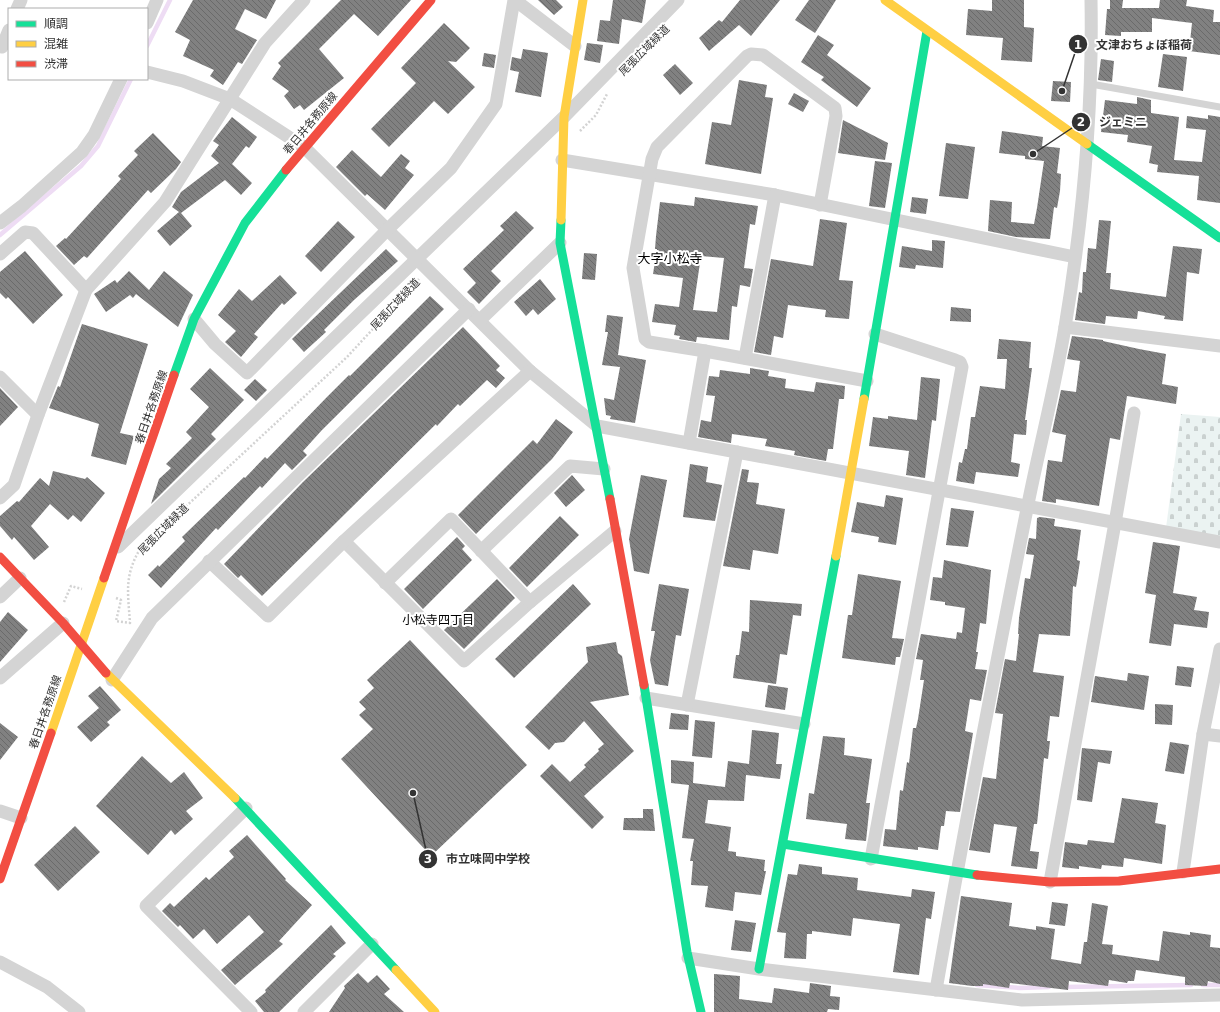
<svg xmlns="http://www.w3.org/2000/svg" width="1220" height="1012" viewBox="0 0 1220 1012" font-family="'DejaVu Sans','Noto Sans JP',sans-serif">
	<defs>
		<pattern id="cemetery-stones" width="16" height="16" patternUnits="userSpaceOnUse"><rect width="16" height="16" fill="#ebf3f2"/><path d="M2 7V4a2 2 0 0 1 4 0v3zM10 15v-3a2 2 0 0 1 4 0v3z" fill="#cad1d0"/></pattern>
		<pattern id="building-back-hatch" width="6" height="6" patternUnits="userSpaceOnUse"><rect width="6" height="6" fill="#818181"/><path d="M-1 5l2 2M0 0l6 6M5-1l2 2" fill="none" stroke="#6a6a6a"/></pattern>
	</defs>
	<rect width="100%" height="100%" fill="#fff"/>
	<polygon fill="url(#cemetery-stones)" points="1181,414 1220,417 1220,538 1166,528"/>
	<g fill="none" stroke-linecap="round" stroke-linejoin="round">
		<g stroke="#eedcf4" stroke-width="4.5">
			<polyline points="147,46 170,0"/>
			<polyline points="0,235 81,166 98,146 131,79"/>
			<polyline points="977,985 1020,988 1049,987"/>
			<polyline points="1203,985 1220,985"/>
			<polyline points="1063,987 1191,985"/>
		</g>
	</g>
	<g fill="url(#building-back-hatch)" fill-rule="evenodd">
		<polygon points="193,0 276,0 266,19 245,9 235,29 257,40 242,64 238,62 223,85 210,76 214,70 183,56 190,40 175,32"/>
		<polygon points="341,0 411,0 378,36 354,14 319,49 344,78 304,110 300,105 294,109 284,96 289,91 272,79 281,66 278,63"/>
		<polygon points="538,0 556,0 563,7 554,15"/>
		<polygon points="613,0 646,0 642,23 622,19 619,44 597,41 600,20 610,21"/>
		<polygon points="740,0 780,0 751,36 739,25 709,51 699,38 719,20 722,22"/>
		<polygon points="809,0 836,0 815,33 795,20"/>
		<polygon points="992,0 1024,0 1024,27 1034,28 1032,62 1001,60 1003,38 966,35 968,9 992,11"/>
		<polygon points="1110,0 1123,0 1122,8 1159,8 1160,0 1187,0 1186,6 1214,10 1213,22 1220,22 1220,55 1189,51 1192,23 1152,18 1152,32 1121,32 1121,36 1105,35 1107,9 1110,9"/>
		<polygon points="444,23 470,48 456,62 448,61 475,87 448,114 434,101 389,147 371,129 416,83 401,68"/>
		<polygon points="818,35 834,45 827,55 871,88 857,107 821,80 824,77 801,62"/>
		<polygon points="587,43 603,45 600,63 584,60"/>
		<polygon points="523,49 548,53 541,97 515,92 519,72 510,70 512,57 521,59"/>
		<polygon points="484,53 496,55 494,68 482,66"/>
		<polygon points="1163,54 1187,57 1183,91 1158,87"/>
		<polygon points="1101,59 1114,61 1112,82 1098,80"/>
		<polygon points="675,64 693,83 680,95 663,75"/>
		<polygon points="739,80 767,85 765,97 773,98 761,174 705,164 712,122 731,125"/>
		<polygon points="1053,81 1071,82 1070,102 1051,101"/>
		<polygon points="794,93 809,101 803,112 788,104"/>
		<polygon points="1137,97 1151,100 1151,113 1179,117 1174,160 1202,162 1206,130 1186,128 1187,116 1208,119 1208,115 1220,117 1220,203 1197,200 1199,176 1157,172 1158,165 1149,163 1152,146 1127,142 1128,135 1101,132 1105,100 1137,104"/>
		<polygon points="232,117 257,137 249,148 246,146 232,164 252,183 241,195 225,180 181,213 192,226 170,246 157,231 179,212 172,207 181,192 219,163 211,156 219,145 213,141"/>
		<polygon points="843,120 888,143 885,160 838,153"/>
		<polygon points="1002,131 1043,137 1042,146 1060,148 1057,173 1061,174 1060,191 1057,208 1054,207 1050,239 1016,237 988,231 990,200 1012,202 1011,222 1034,224 1037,208 1044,161 1025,159 1025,156 999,153"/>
		<polygon points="153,133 181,162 176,169 151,193 148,190 87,258 84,256 74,265 56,246 65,238 66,239 121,179 118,176 138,155 134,151"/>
		<polygon points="946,143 975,147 968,199 939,196"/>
		<polygon points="352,150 381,177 401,154 410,161 405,168 414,175 385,210 367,194 365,196 336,167"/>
		<polygon points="875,161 892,163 885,208 869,206"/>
		<path d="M695 197 758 206 755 225 750 224 744 268 753 269 750 287 740 285 737 307 732 306 729 340 697 337 696 342 679 339 680 336 674 335 676 325 652 322 655 304 679 307 683 278 653 274 657 249H655L656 236 660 202 694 206ZM701 256 724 258 717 312 693 310Z"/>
		<polygon points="912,197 928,199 926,214 910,212"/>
		<polygon points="516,211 534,228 491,271 501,281 479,304 467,292 476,283 463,269 504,230 500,226"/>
		<polygon points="820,219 847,223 839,280 853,281 849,319 825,317 826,310 788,305 783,338 774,336 771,355 754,352 771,259 813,266"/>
		<polygon points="1099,220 1111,221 1106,273 1111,273 1110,289 1166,297 1173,246 1202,249 1199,274 1187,272 1183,321 1164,319 1165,316 1138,311 1137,319 1106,316 1105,324 1075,320 1079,292 1082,293 1083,272 1086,272 1088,248 1096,249"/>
		<polygon points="338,221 355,237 321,272 305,256"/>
		<polygon points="932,240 945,241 943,268 916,265 915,269 899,267 902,246 932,251"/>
		<polygon points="386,249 398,261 354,300 324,330 326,332 304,352 292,339"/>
		<polygon points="25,251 63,295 33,324 8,297 6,299 0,293 0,272"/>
		<polygon points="584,253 597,254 595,280 582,279"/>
		<polygon points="129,271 149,290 164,271 193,295 178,327 136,294 133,298 130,295 106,312 94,294 115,280 117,283"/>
		<polygon points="280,275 297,293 284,305 282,303 254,334 258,337 241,357 225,342 236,331 218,315 239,289 252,301"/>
		<polygon points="540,279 556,299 538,315 533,309 526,316 514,302"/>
		<polygon points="430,296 444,309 322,430 303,451 307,455 292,470 285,463 262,488 260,486 218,530 216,528 161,588 148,575 158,565 159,567 185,541 182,537 244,477 245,478 265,457 267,459 326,398 349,375 350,376"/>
		<polygon points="951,307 971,309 971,322 950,321"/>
		<polygon points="607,315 623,317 618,355 646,360 635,423 610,419 611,416 606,415 604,398 614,400 620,367 602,365 608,332 605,332"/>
		<polygon points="82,324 148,344 120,433 134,436 126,465 91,456 99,424 49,408 58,386 60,387"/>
		<polygon points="463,327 500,366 496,370 505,378 496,388 487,380 460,406 458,404 437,426 436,424 262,596 241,575 238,578 224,564 303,482"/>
		<polygon points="1072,336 1103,340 1103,341 1139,349 1166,354 1162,384 1178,387 1176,404 1127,396 1120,440 1110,438 1099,506 1056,499 1056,503 1042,501 1048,460 1062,462 1066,435 1052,432 1061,390 1076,392 1080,361 1067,359"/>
		<polygon points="999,339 1031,342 1029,368 1032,368 1025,420 1027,420 1026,435 1014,434 1011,462 1020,464 1018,477 976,472 974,484 956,481 959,462 962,463 965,449 967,449 971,417 975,417 980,386 1005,389 1007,359 997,359"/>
		<polygon points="210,368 244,400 211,434 216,439 151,504 159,479 171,468 166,464 192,438 186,432 209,407 190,389"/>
		<polygon points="750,368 769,371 768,376 786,379 785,388 814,392 816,382 845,386 844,399 839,399 833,449 828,449 826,461 794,455 795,451 765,446 767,439 732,434 731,443 698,437 701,420 711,422 715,396 706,395 709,376 719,377 720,370 750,374"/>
		<polygon points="921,377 940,379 936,421 932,420 925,478 906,475 909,451 869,446 873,417 888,419 888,416 917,420"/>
		<polygon points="255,379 267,390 256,401 244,390"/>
		<polygon points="0,388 18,407 0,426"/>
		<polygon points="556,419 573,432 552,459 476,534 458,515 533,440 537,444"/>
		<polygon points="690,464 708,467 706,482 722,485 715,521 683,517"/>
		<polygon points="742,469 749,470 747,482 759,483 756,504 785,509 778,554 753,550 750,570 723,566"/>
		<polygon points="53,471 85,479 87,477 105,493 81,522 73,515 68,520 50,504 31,526 49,547 34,560 14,537 12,540 0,526 0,516 17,501 19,502 40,478 49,486"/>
		<polygon points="572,475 585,490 566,507 554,493"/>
		<polygon points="641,475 667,480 649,574 634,571 629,539"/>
		<polygon points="886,495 903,498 896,545 878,542 879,537 851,532 857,502 884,507"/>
		<polygon points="951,508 974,511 968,547 946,545"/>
		<polygon points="560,516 579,535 527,587 509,568"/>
		<polygon points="1040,517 1055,519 1054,526 1081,530 1077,560 1080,561 1076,587 1073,586 1070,636 1039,634 1033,672 1064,676 1059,717 1050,716 1047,741 1050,741 1048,759 1044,758 1037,824 1034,824 1030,851 1039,852 1037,869 1011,866 1017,827 994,824 990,853 969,850 983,777 996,779 1003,714 995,713 1005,659 1016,661 1019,634 1018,634 1019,618 1025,578 1030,579 1034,555 1026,554 1029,538 1036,539 1037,518"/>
		<polygon points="457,537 465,546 462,549 472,560 423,609 404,589"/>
		<polygon points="1153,542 1180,546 1173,593 1197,597 1194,610 1209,612 1207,628 1174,624 1171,646 1149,643 1156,595 1145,593"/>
		<polygon points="944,560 991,570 986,624 980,623 976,652 978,652 975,669 987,670 981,701 970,699 965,731 973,733 960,812 946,811 944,826 941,826 938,850 918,847 918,850 883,846 885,829 896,830 900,790 903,791 907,762 909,763 913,728 916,728 918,719 924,680 920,680 923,660 916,659 921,634 956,639 957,632 962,633 965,608 945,605 945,602 930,600 933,577 942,578"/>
		<polygon points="858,574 901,581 892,638 904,639 900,657 896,657 895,665 842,658 848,615 852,615"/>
		<polygon points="497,579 515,598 464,649 444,630"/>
		<polygon points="573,584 591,604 514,678 495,659"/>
		<polygon points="659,584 689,589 681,636 676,635 668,686 655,684 650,660 655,631 651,631"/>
		<polygon points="750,600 802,604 801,616 793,615 787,655 780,654 776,684 733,678 736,655 739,655 742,631 749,632"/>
		<polygon points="8,612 28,630 0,662 0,622"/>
		<polygon points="410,640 527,765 431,856 341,759 373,729 359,715 366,709 359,702 374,688 367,680"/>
		<polygon points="616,642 618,653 622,656 629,695 590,702 634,751 584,796 604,817 592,829 540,776 552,764 570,782 586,767 584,765 599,751 598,749 604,744 584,721 564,742 555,743 549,750 525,727 588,662 586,647"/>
		<polygon points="1177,666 1194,668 1191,687 1175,685"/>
		<polygon points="1128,673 1149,676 1144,710 1091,702 1095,676 1127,681"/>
		<polygon points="768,685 788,688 785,710 765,707"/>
		<polygon points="100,686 121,710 107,722 110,725 91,742 77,727 99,708 88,696"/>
		<polygon points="1155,704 1173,705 1172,725 1155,724"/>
		<polygon points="671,713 689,715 688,730 669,729"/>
		<polygon points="695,720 715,722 712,758 692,756"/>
		<polygon points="0,723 18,737 0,760"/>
		<polygon points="752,730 779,733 776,764 782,764 780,779 746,775 744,801 708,800 705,823 731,827 728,851 736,852 736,856 765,860 764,871 766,871 761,895 735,892 733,911 705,907 708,886 691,885 693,861 690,861 694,839 682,838 689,785 671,783 671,760 694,762 693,783 725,787 728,761 749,764"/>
		<polygon points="823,736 845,738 844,755 872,759 866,803 870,803 866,841 845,839 847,824 806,819 809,793 814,794"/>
		<polygon points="1170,742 1189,745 1184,774 1165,771"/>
		<polygon points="1082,748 1112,751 1110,764 1098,762 1092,802 1077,800"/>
		<polygon points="142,756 171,783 184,772 203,798 186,811 193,819 175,835 171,830 148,855 96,806"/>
		<polygon points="1122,798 1158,803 1155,823 1166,825 1162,864 1124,858 1123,867 1102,865 1101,869 1079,866 1079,869 1062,867 1065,842 1087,845 1088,840 1114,843"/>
		<polygon points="643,809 653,809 655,831 623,830 624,818 643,818"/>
		<polygon points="75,826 100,852 58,891 34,865"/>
		<polygon points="247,835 286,879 285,880 312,905 279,941 283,944 235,985 221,970 264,932 249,915 217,944 204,929 193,939 180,925 178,927 162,911 170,903 174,907 206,877 209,880 234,857 229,851"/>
		<polygon points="799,864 822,867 822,874 858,878 857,890 911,897 912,889 935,892 931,919 926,918 919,975 893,972 900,924 853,918 851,936 812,931 812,934 807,934 806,959 784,958 786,933 777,932 788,874 797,875"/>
		<polygon points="961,896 1012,903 1009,926 1036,930 1036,926 1055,929 1051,959 1081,964 1084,942 1087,942 1092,903 1108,906 1102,944 1113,945 1112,954 1159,961 1163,931 1190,935 1190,932 1211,935 1210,947 1220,948 1220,984 1208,981 1207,986 1185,985 1185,977 1136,970 1134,981 1128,981 1127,983 1109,980 1108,986 1069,981 1068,990 1010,983 1009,988 983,984 983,986 972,986 949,983"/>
		<polygon points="1052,902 1068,904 1065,926 1049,924"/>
		<polygon points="735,920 756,923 751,952 731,950"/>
		<polygon points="331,925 346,943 333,954 336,956 279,1012 264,1012 255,1001 266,992 265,990"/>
		<polygon points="358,973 368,983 377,975 390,989 384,994 404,1012 329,1012 345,988 344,986"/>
		<polygon points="714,974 740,976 739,999 772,1003 774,988 809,993 810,983 831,986 830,996 840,997 839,1010 828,1009 827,1012 714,1012"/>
	</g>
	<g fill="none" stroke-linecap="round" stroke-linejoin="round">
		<g stroke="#d3d3d3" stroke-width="2.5" stroke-dasharray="2 2" stroke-linecap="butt">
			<polyline points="580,131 596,115 607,94"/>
			<path d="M116 598 121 600 116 621 130 623C128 593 124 576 140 549L347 357 419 279"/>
			<polyline points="64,602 71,586 82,589"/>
		</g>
		<polyline stroke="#d4d4d4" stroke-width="7" points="1091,84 1220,107"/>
		<g stroke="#d4d4d4" stroke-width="13">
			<polyline points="515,0 575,46"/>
			<polyline points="17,9 21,0"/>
			<polyline points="147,23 157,0"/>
			<polyline points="2,47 9,30"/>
			<polyline points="147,72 183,81 230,99 304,147 530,371 597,426 1220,542"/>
			<polyline points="562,160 775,195 1075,257"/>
			<polyline points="0,223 22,206 82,152 94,135 121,79"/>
			<polyline points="0,254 25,232 33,233 86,290"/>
			<polyline points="194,319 215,344 247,373 387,230 451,168 496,104 514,0"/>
			<polyline points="480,320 560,243"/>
			<polyline points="1065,327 1220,346"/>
			<polyline points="705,351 867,381"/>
			<polyline points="745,358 775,195"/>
			<polyline points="0,377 38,415"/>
			<polyline points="689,443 705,351 649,342 645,339 633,268 652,159 657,147 747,56 751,54 763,55 835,108 836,116 820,205"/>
			<polyline points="0,498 14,485 38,415 86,290 165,202 265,43 304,0"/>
			<polyline points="344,541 464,661 530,602 615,531"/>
			<polyline points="118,547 564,117 678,0"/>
			<polyline points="481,551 570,466 604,469"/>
			<polyline points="209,561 268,616 344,541 530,371"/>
			<polyline points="385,583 451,519 530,602"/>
			<polyline points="0,597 20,578"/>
			<polyline points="0,678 63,623"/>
			<polyline points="112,680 152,618 469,309"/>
			<polyline points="646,698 804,724"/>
			<polyline points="687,705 737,452"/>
			<polyline points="1203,734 1220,736"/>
			<polyline points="246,808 146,906 251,1012"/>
			<polyline points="0,811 21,818"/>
			<polyline points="871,859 962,367 960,362 955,360 875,334"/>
			<polyline points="1183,872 1203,734 1220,649"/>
			<polyline points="1050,882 1115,523 1134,413"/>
			<polyline points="688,958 759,969 1022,1000 1220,995"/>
			<polyline points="0,962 47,987 79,1012"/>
			<path d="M936 990C964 830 995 669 1027 509 1039 448 1055 388 1065 327 1083 219 1093 109 1091 0"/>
			<polyline points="304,1012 372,944"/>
		</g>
		<g stroke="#16e098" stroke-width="9">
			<polyline points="1087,144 1220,238"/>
			<polyline points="561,220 560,243 610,499"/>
			<polyline points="174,375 194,319 245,223 286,170"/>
			<polyline points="864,399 927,31"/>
			<polyline points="644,685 687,952 701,1012"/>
			<polyline points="235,798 396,970"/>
			<polyline points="783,844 977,875"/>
			<polyline points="759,969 836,556"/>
		</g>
		<g stroke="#ffcf43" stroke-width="9">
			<polyline points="885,0 1087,144"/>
			<polyline points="561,220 564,117 583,0"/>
			<polyline points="836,556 864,399"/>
			<polyline points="106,673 235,798"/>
			<polyline points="51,733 104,578"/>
			<polyline points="396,970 435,1012"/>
		</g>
		<g stroke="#f24e42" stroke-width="9">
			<polyline points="286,170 431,0"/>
			<polyline points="610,499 644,685"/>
			<polyline points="0,557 63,623 106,673"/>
			<polyline points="104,578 174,375"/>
			<polyline points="977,875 1050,882 1119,881 1220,869"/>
			<polyline points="0,879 51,733"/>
		</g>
	</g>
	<g text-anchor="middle" stroke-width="4" stroke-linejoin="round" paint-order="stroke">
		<g font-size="11" fill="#333" stroke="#fff">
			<text transform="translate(644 50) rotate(-45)" y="4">尾張広域緑道</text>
			<text transform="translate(310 123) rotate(-50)" y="4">春日井各務原線</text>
			<text transform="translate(395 304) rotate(-47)" y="4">尾張広域緑道</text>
			<text transform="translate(151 407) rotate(-71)" y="4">春日井各務原線</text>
			<text transform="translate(163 529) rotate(-45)" y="4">尾張広域緑道</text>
			<text transform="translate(45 712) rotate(-71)" y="4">春日井各務原線</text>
		</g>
		<g font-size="12" fill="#000" stroke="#fff">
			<text x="438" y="624">小松寺四丁目</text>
		</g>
		<g font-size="13" fill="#000" stroke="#fff">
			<text x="670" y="263">大字小松寺</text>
		</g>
	</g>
	<path fill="none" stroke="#333" stroke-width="1.5" d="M1062 91L1078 44M1033 154L1081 122M413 793L428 859"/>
	<g fill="#333" stroke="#fff" stroke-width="1.5">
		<circle cx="1062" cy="91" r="4"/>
		<circle cx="1033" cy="154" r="4"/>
		<circle cx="413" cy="793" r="4"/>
		<circle cx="1078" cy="44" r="10"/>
		<circle cx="1081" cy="122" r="10"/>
		<circle cx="428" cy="859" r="10"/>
	</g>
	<g font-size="12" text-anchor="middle" font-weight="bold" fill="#fff">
		<text x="1078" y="49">1</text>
		<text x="1081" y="126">2</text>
		<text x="428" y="863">3</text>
	</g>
	<g font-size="12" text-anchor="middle" font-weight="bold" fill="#333" stroke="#fff" stroke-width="4" stroke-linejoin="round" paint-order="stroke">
		<text x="1144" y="49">文津おちょぼ稲荷</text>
		<text x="1123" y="126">ジェミニ</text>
		<text x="488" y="863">市立味岡中学校</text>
	</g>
	<rect x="8" y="8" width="140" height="72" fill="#ffffff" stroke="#adadad"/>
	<rect x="16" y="21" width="20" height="6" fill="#16e098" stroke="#adadad"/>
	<text x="44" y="28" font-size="12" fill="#333333">順調</text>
	<rect x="16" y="41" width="20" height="6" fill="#ffcf43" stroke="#adadad"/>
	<text x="44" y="48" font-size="12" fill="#333333">混雑</text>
	<rect x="16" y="61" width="20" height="6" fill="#f24e42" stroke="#adadad"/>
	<text x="44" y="68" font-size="12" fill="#333333">渋滞</text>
</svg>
